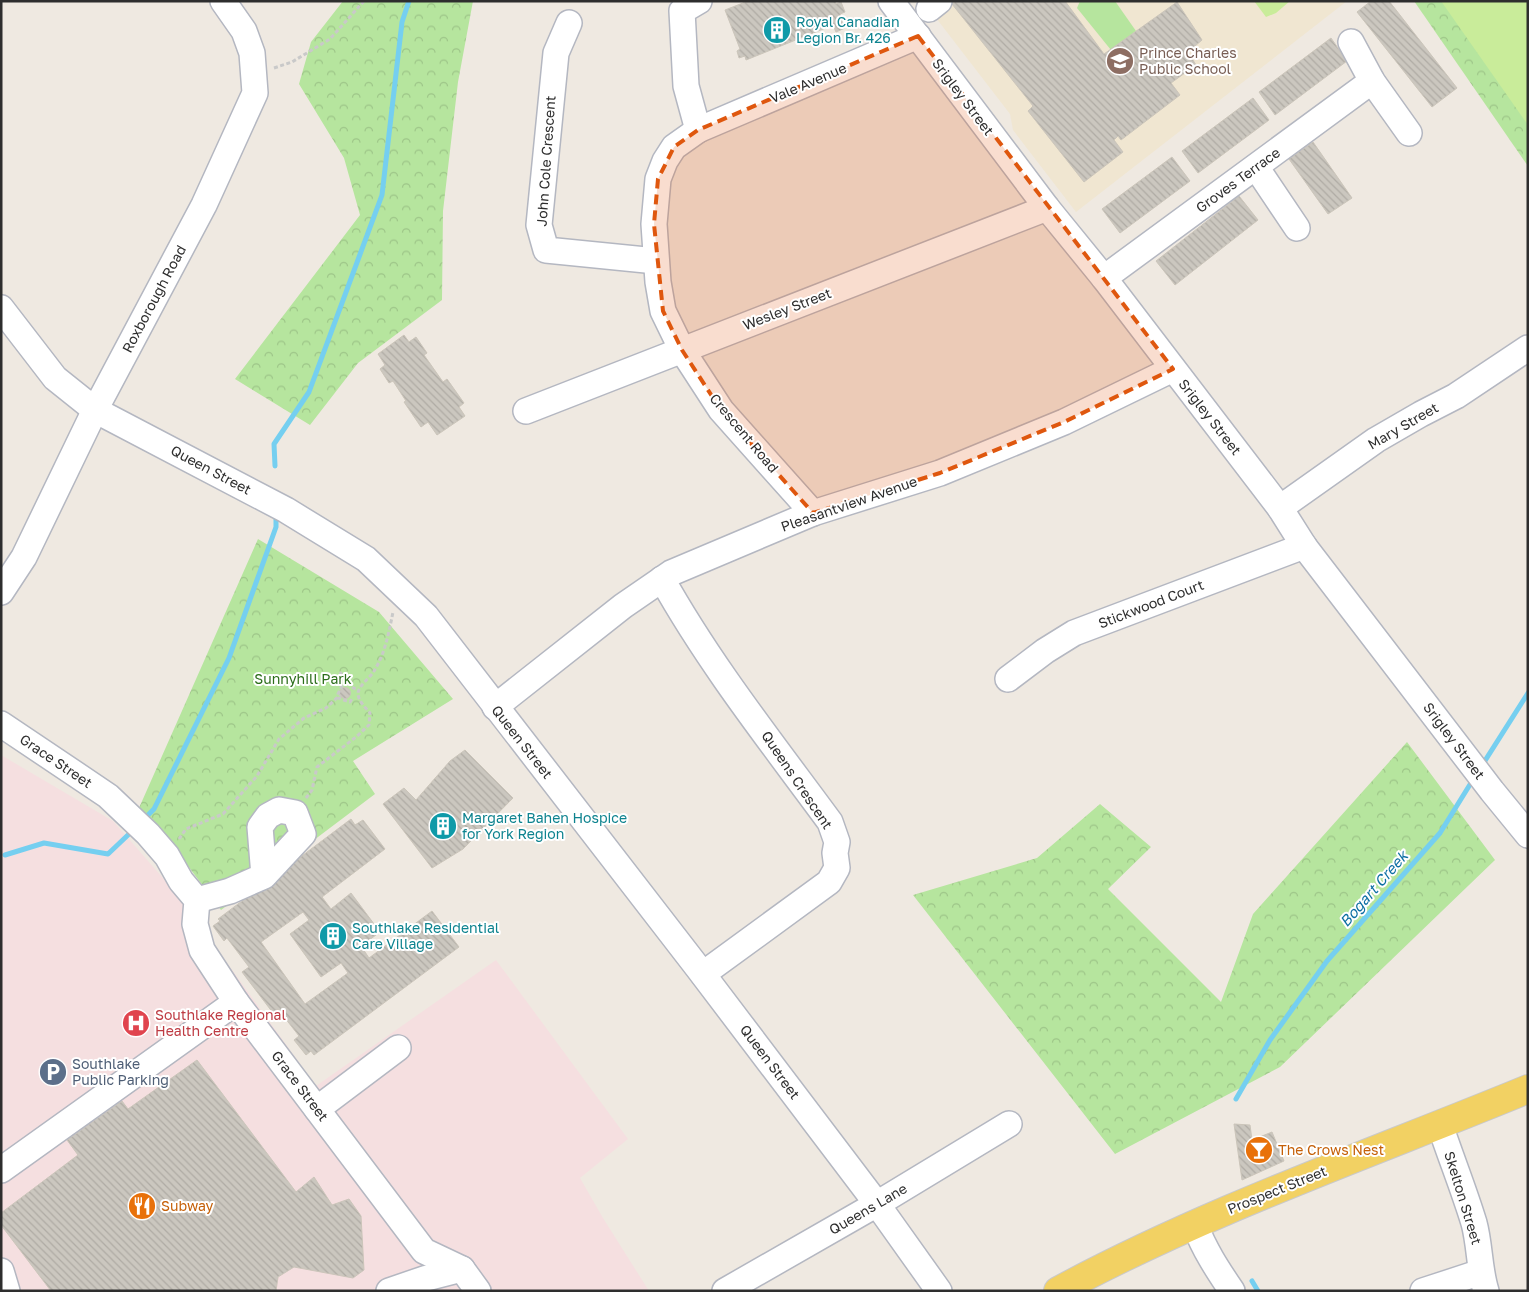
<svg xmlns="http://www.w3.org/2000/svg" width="1529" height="1292" viewBox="0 0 1529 1292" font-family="'Golos Text',sans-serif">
	<defs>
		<pattern id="forest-crowns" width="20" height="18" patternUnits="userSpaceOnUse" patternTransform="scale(1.25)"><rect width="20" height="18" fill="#b6e59e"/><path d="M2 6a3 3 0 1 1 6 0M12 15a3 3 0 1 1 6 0" fill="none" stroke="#9dc588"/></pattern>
		<pattern id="building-back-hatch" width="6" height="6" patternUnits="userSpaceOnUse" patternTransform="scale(1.25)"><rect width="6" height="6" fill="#cbc7bf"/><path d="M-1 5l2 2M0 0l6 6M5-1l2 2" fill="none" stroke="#afaba4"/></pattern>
	</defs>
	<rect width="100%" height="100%" fill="#efe9e1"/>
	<polygon fill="#f0e6d1" points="923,1 1347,1 1076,212 1013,130 1010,114"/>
	<polygon fill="#f5dfe0" points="1,755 113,821 177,894 316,1086 496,960 628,1139 580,1178 603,1218 649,1291 1,1291"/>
	<polygon fill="#b6e59e" points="1080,1 1115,1 1136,31 1111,50 1077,8"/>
	<g fill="url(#forest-crowns)">
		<polygon points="343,1 473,1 458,82 443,211 442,300 358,363 310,425 235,379 360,215 344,158 299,84 311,42"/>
		<polygon points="1414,1 1528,1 1528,166 1523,159"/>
		<polygon points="258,539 379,612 453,699 353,761 375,794 221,910 155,822 139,808"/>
		<polygon points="1407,742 1495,860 1280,1067 1115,1154 913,895 1037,858 1100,804 1151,847 1108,889 1221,1002 1253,914"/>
	</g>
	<g fill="#c9ec9a">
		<polygon points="1254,1 1290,1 1276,13 1266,17"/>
		<polygon points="1441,1 1528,1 1528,125"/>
	</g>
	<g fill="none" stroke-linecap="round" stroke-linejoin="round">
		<g stroke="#75cff0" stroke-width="5">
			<polyline points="275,466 274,444 309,392 382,195 402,22 409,1"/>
			<polyline points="1481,767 1528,693"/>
			<polyline points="148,815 154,809 229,658 276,527 276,519"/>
			<polyline points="5,855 44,843 108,854 128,835"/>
			<polyline points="1236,1099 1270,1040 1327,961 1440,833 1474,778"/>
			<polyline points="1252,1281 1258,1291"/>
		</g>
	</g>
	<g fill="url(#building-back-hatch)" stroke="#cbc5ba" fill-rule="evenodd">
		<polygon points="748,1 835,1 836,4 841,2 845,12 840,14 845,28 836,32 833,25 746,60 745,56 739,58 737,51 740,49 725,10"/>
		<polygon points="956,1 1065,1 1104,54 1177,2 1202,40 1188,52 1196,65 1171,83 1180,95 1121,140 1118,136 1114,140 1123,152 1084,182 1028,111 1033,106 952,4"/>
		<polygon points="1371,1 1389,1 1457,88 1432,107 1357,12"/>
		<polygon points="1331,38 1347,61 1275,115 1259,92"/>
		<polygon points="1253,98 1269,120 1198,173 1182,151"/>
		<polygon points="1313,142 1352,198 1328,214 1289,159"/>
		<polygon points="1172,157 1190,181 1120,233 1102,209"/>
		<polygon points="1239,196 1258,220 1175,285 1156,261"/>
		<polygon points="404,335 409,342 416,337 427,353 424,355 443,382 447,379 464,403 459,407 465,416 437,435 428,422 421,427 404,402 406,401 393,381 389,383 380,369 385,365 378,354"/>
		<circle cx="345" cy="693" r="5.5"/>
		<polygon points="465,750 513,798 463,849 432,868 383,804 404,788 416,800 450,761"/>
		<path d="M351 819 355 825 363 820 385 849 322 897 331 909 351 893 380 932 361 946 369 958 432 911 459 947 314 1055 311 1051 306 1055 294 1040 299 1036 278 1009 273 1013 242 972 249 967 227 938 224 941 213 926 220 921 218 919ZM303 912 309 920 290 934 321 977 341 963 348 973 305 1004 261 942Z"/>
		<polygon points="197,1060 296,1192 314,1177 332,1205 349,1199 361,1216 364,1270 353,1278 294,1267 278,1277 276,1291 51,1291 1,1225 1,1213 78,1155 67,1140 122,1101 128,1109"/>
		<polygon points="1234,1124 1250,1125 1252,1140 1272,1132 1284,1161 1242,1180"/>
	</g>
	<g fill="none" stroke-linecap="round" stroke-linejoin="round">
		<defs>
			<g id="minor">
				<polyline points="891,1 1047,208 1104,278 1280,508 1304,546 1492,791 1528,835"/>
				<polyline points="929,9 939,1"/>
				<polyline points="569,23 556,53 539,225 546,250 656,261"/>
				<polyline points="1351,42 1372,81 1409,133"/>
				<polyline points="698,130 686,86 682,11 699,1"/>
				<polyline points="1256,167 1297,228"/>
				<polyline points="1104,278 1372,81"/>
				<polyline points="1,308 55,378 95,410 286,510 366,559 426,616 698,968 877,1204 939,1291"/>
				<polyline points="526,411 1047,208"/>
				<polyline points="1280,508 1376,440 1421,414 1456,396 1528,348"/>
				<polyline points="813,513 721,410 682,350 663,311 658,282 654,224 658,179 665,161 674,147 698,130 918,36"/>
				<path d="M662 579C710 665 772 743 830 822L837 842 835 853 837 868 829 882 703 974"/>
				<polyline points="1,592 24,557 95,410 204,205 255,93 252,53 244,31 223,1"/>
				<polyline points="1008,679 1045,651 1074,633 1304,546"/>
				<polyline points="495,707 623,606 671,573 813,513 940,473 1064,422 1173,369"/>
				<polyline points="1,724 108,796 148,834 167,856 181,881 197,900 195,924 202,950 236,1002 424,1251 462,1269 478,1291"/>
				<polyline points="197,900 230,891 264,876 303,834 295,813 279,810 268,816 260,827 264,876"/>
				<polyline points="317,1109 398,1048"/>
				<path d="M1440 1125C1451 1158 1464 1190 1474 1223 1480 1245 1479 1269 1486 1291"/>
				<polyline points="1,1170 236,1002"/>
				<path d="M1195 1225C1204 1249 1217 1269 1232 1291"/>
				<polyline points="1,1271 7,1291"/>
				<polyline points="389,1291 427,1278 462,1269"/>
				<polyline points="725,1291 877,1204 1009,1124"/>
				<polyline points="1423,1291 1481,1272"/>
			</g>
			<path id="major" d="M1058 1291C1208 1210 1370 1154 1528 1089"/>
		</defs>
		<use href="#minor" stroke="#b4b7c1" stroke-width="28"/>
		<use href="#major" stroke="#c9c9c9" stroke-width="30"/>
		<g stroke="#c9c9c9" stroke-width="3" stroke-dasharray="4 2.5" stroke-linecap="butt">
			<polyline points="274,68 292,62 330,39 364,1"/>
			<path d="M340 672C345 679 349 687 358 690"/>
			<polyline points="345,679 338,694 338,698 350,702 353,697"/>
			<path d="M306 798 312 790 317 767 356 737 369 725 370 713C365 707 358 701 358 693 359 685 370 678 374 671 385 654 389 632 393 612"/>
			<polyline points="179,839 186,829 223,814 257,776 279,739 304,718 326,708 340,695"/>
		</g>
		<use href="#minor" stroke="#fff" stroke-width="25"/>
		<use href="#major" stroke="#f2d163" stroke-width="28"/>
	</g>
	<path fill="#df570e" fill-opacity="0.2" stroke="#df570e" stroke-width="4" stroke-dasharray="10 6" stroke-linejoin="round" d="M918 36 1173 369 1064 422 940 473 813 513 721 410 682 350 663 311 654 224 658 179 674 147 698 130Z"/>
	<defs>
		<symbol id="building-disc" viewBox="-11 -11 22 22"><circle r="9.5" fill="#0f9aa8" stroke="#fff"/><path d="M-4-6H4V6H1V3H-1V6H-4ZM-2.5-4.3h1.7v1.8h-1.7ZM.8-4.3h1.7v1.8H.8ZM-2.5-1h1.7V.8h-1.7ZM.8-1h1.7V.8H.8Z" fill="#fff"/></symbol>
		<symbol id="school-disc" viewBox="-11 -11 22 22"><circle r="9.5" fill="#8d6e63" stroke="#fff"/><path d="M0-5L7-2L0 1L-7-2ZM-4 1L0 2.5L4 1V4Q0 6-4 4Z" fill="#fff"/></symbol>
		<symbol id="hospital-disc" viewBox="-11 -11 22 22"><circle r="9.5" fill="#e0444e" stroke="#fff"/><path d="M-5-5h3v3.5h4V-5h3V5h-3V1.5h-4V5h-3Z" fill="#fff"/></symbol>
		<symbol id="parking-disc" viewBox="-11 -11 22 22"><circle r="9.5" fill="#5c6f8a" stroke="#fff"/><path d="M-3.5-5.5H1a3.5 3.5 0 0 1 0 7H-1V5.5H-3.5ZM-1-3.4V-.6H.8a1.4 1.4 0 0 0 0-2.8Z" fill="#fff"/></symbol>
		<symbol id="bar-disc" viewBox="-11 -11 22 22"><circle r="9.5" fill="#e8710a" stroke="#fff"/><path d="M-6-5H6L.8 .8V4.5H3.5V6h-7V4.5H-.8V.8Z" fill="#fff"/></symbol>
		<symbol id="restaurant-disc" viewBox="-11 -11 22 22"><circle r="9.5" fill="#e8710a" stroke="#fff"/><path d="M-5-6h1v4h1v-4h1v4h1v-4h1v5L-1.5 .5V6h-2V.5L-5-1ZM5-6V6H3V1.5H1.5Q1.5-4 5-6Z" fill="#fff"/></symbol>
	</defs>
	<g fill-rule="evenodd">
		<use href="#building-disc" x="761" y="14" width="32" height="32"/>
		<use href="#school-disc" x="1104" y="45" width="32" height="32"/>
		<use href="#building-disc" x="427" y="810" width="32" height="32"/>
		<use href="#building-disc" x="317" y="920" width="32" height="32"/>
		<use href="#hospital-disc" x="120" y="1007" width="32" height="32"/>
		<use href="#parking-disc" x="37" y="1056" width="32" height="32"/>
		<use href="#bar-disc" x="1243" y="1134" width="32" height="32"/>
		<use href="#restaurant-disc" x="126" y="1190" width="32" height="32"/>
	</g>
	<g text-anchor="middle" stroke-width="4" stroke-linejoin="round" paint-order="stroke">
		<g font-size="14" fill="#0d838f" stroke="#fff" text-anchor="start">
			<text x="796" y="27">Royal Canadian<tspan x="796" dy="16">Legion Br. 426</tspan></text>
			<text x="462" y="823">Margaret Bahen Hospice<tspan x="462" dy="16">for York Region</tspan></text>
			<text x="352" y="933">Southlake Residential<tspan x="352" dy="16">Care Village</tspan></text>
		</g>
		<g font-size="14" fill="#785e54" stroke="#fff" text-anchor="start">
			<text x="1139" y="58">Prince Charles<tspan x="1139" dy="16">Public School</tspan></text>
		</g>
		<g font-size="14" fill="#2e2e2e" stroke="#fff">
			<text transform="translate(808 83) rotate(-23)" y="5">Vale Avenue</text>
			<text transform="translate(963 97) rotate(53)" y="5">Srigley Street</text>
			<text transform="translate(546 161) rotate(-86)" y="5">John Cole Crescent</text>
			<text transform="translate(1238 180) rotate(-36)" y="5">Groves Terrace</text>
			<text transform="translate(154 299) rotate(-62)" y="5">Roxborough Road</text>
			<text transform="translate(787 309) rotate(-21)" y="5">Wesley Street</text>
			<text transform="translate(1210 417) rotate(52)" y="5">Srigley Street</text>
			<text transform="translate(1403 426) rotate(-30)" y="5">Mary Street</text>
			<text transform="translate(744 433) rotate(50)" y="5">Crescent Road</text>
			<text transform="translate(211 470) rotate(28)" y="5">Queen Street</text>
			<text transform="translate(849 504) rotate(-19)" y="5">Pleasantview Avenue</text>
			<text transform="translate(1151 604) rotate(-21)" y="5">Stickwood Court</text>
			<text transform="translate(1454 741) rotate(53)" y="5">Srigley Street</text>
			<text transform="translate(522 742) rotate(52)" y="5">Queen Street</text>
			<text transform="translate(56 761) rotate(34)" y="5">Grace Street</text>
			<text transform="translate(797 780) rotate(56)" y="5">Queens Crescent</text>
			<text transform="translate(770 1062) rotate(53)" y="5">Queen Street</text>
			<text transform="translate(300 1086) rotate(53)" y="5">Grace Street</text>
			<text transform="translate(1277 1190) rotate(-22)" y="5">Prospect Street</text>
			<text transform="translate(1463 1198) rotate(73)" y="5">Skelton Street</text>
			<text transform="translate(868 1209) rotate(-30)" y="5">Queens Lane</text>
		</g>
		<g font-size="14" fill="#2c6e1b" stroke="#fff">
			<text x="303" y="684">Sunnyhill Park</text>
		</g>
		<g font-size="14" fill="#be3a42" stroke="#fff" text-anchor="start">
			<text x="155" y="1020">Southlake Regional<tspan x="155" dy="16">Health Centre</tspan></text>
		</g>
		<g font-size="14" fill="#4e5e75" stroke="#fff" text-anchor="start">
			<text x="72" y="1069">Southlake<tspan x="72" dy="16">Public Parking</tspan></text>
		</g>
		<g font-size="14" fill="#c56008" stroke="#fff" text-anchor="start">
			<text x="1278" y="1155">The Crows Nest</text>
			<text x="161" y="1211">Subway</text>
		</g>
		<g font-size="15" font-style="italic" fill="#0d6fa3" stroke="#fff">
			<text transform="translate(1374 889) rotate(-49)" y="5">Bogart Creek</text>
		</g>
	</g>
	<rect width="1529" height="1292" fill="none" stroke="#2e2e2e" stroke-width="5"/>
</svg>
